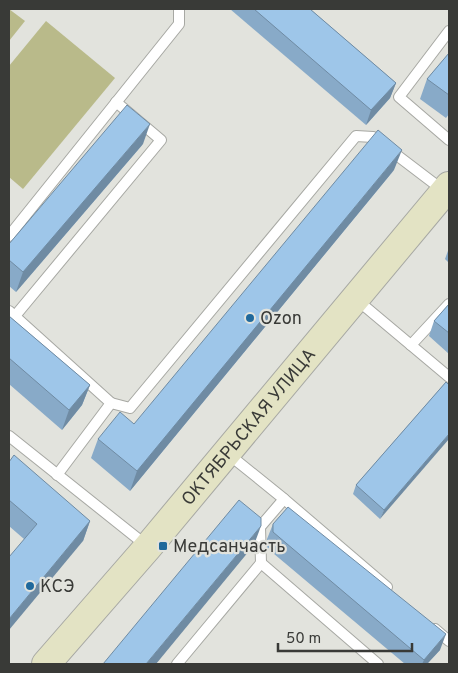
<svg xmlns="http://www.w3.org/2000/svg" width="458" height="673" viewBox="0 0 458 673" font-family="Overpass,sans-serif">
	<rect width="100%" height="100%" fill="#e2e3dd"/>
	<g fill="#b9ba8a">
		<polygon points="9,9 25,21 9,41"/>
		<polygon points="46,21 115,78 23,189 9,177 9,66"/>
	</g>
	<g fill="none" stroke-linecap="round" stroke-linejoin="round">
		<defs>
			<g id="lane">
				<polyline points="449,31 399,97 449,140"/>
				<polyline points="9,236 179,24 179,9"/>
				<polyline points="356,299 449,377"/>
				<polyline points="9,311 111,403"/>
				<polyline points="15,316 161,140 116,102"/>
				<polyline points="411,345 449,304"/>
				<polyline points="9,436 147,546"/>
				<polyline points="227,453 284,499 387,587"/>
				<polyline points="57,475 111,403 130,408 356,136 373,137 444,191"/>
				<polyline points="261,563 378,664"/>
				<polyline points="435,629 449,641"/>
				<polyline points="177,664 261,563 260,527 284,499"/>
			</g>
			<g id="secondary">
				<path id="s1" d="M46 664 148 547 449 186"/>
			</g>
		</defs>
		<use href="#lane" stroke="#a7a8a3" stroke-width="12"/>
		<use href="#secondary" stroke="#a7a8a3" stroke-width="30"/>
		<use href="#lane" stroke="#fff" stroke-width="10"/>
		<use href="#secondary" stroke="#e3e3c4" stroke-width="28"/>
	</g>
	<g fill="#88aac8">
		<polygon points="230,9 310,9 396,83 390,98 366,125"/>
		<polygon points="449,53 449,114 446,118 420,99 427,79"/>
		<polygon points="143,144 16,292 9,286 9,244"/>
		<polygon points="394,170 130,491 91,458 98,439 134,424"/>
		<polygon points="449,248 449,263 445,259"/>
		<polygon points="449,304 449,354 429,336 434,321"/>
		<polygon points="9,316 90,385 82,405 62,430 9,384"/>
		<polygon points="446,382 380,519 353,494 356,485"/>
		<polygon points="9,462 90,521 83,541 24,539 9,526"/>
		<polygon points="273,524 440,650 427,664 405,664 267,548 267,539"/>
	</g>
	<g fill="#6f8ba3">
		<polygon points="396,83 390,98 366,125 371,110"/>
		<polygon points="150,124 143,144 16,292 23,272"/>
		<polygon points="402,150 394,170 130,491 137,471"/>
		<polygon points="90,385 82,405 62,430 69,410"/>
		<polygon points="449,434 449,439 380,519 384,510"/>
		<polygon points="90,521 83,541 9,630 9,619"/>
		<polygon points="261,526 254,545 156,664 146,664"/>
		<polygon points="446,634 440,650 427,664 422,664 424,660"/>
	</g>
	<g fill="#9ec6e9" stroke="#6f8ba3">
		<polygon points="254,9 310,9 396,83 371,110"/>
		<polygon points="449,53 449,95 427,79"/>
		<polygon points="127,105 150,124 23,272 9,260 9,244"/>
		<polygon points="378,130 402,150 137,471 98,439 120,412 134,424"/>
		<polygon points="449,304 449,333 434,321"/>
		<polygon points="9,316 90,385 69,410 9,358"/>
		<polygon points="446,382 449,385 449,434 384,510 356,485"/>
		<polygon points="14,455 90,521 9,619 9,557 37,524 9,500 9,462"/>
		<polygon points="239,500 261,518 261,526 146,664 103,664"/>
		<polygon points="288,507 446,634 424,660 273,532 273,524"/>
	</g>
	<g fill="#20699c" stroke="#e2e3dd" stroke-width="2">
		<circle cx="250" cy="318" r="5"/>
		<rect x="158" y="541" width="10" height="10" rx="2.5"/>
		<circle cx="30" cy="586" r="5"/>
	</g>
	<g text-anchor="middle" stroke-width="4.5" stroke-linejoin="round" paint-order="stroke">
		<g font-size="18" fill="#393a37" stroke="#e2e3dd" text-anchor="start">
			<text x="260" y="324">Ozon</text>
			<text x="173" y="552">Медсанчасть</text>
			<text x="40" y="592">КСЭ</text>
		</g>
		<g font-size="18" fill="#393a37" stroke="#e2e3dd">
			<text dy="6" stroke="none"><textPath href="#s1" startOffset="312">ОКТЯБРЬСКАЯ УЛИЦА</textPath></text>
		</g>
	</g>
	<rect width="458" height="673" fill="none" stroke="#393a37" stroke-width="20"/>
	<path d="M278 643v8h134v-8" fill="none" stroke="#393a37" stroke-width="2.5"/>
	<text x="286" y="643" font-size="15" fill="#393a37" stroke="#e2e3dd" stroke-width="4" paint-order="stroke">50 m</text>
</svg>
